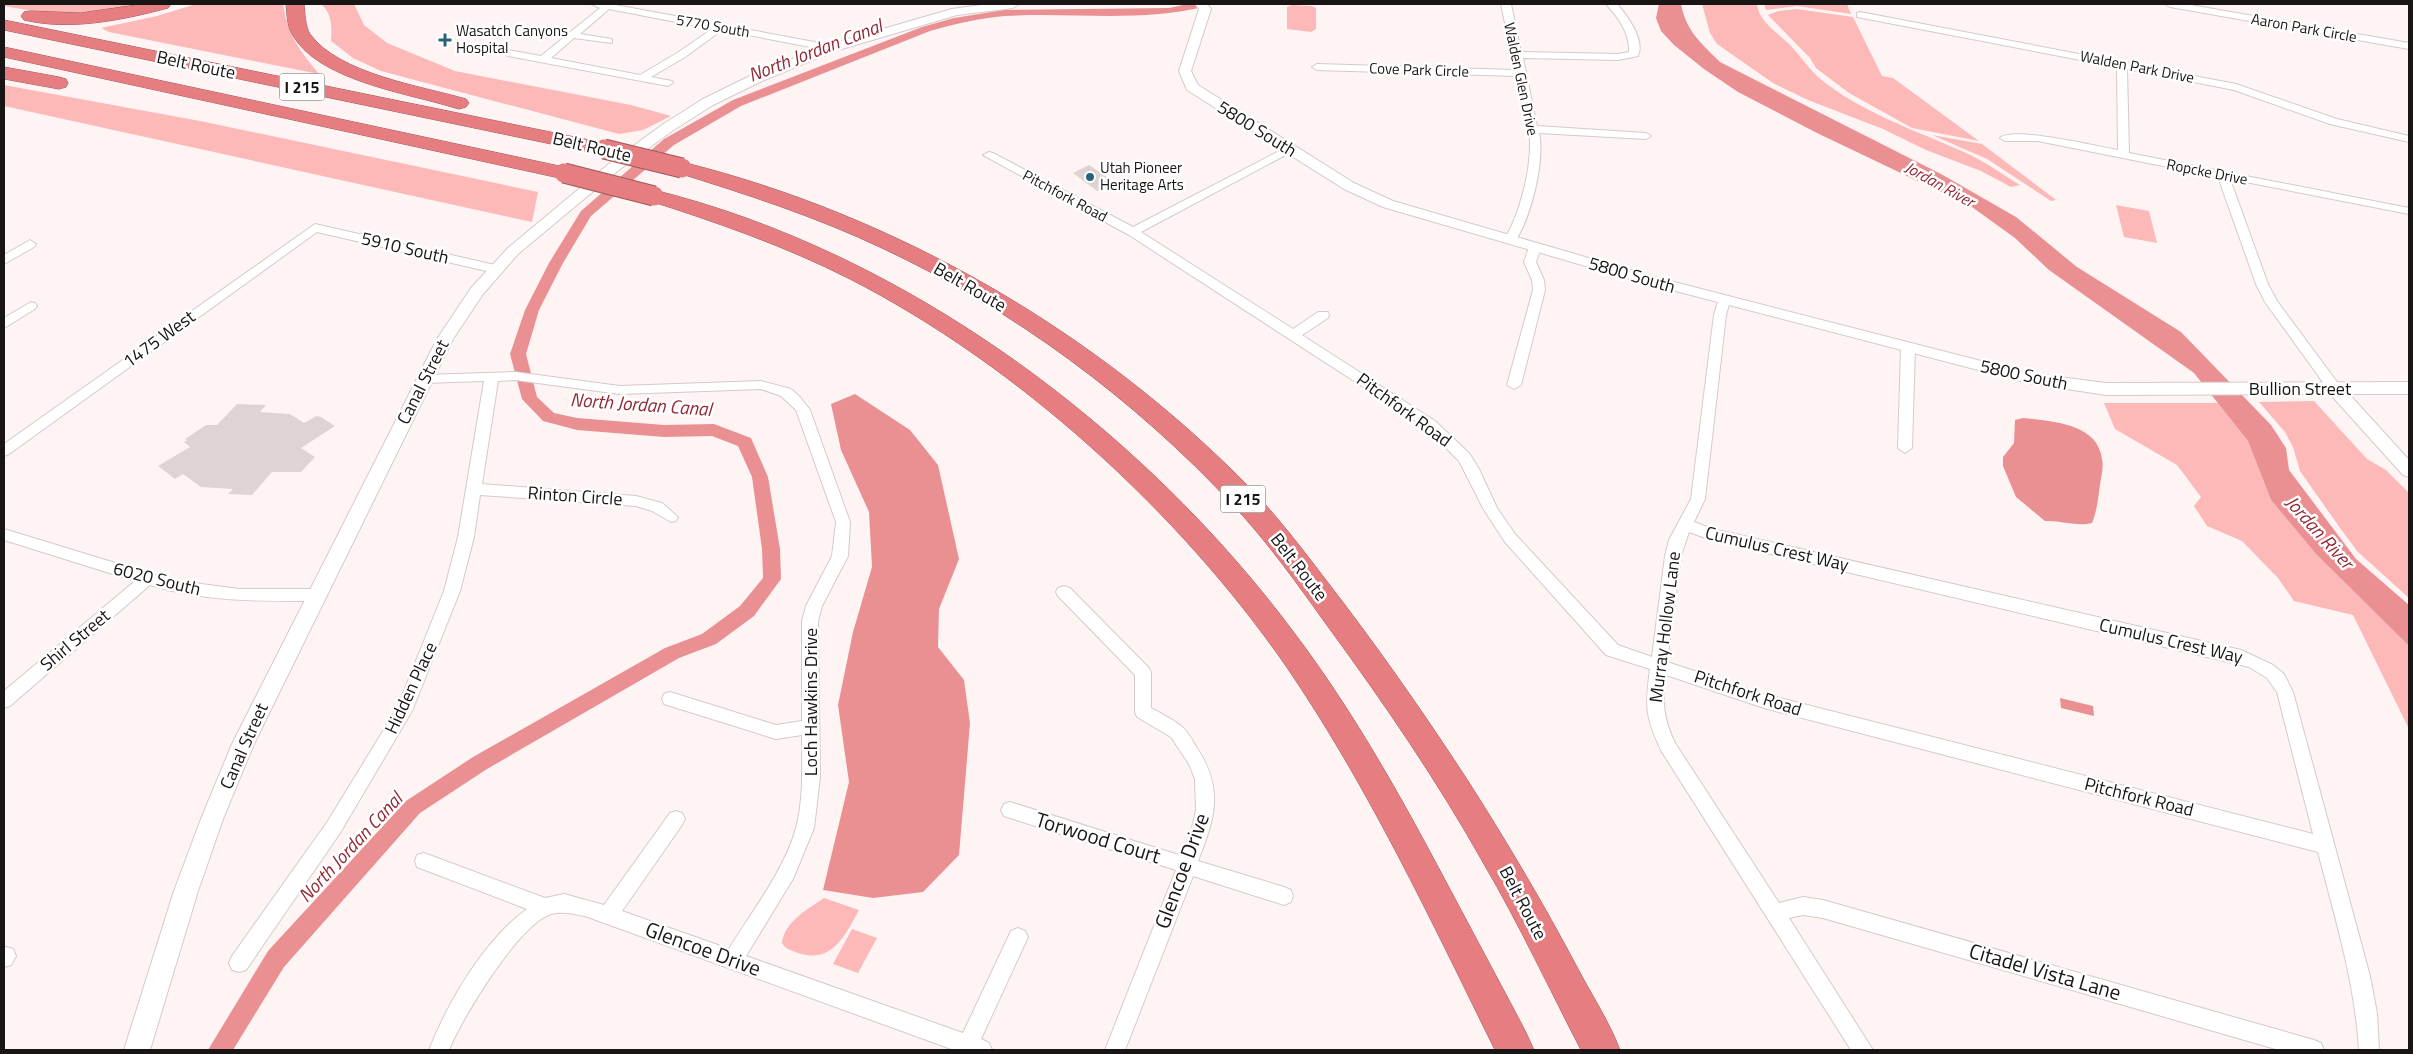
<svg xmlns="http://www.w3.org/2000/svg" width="2413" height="1054" viewBox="0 0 2413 1054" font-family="'Titillium Web',sans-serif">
	<rect width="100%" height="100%" fill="#fff4f4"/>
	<g fill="#fdb8b8">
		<polygon points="4,4 142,4 94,13 56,15 4,6"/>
		<path d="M196 4H283C288 35 299 50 319 74L109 32 101 28 157 16Z"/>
		<path d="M321 4H354L364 25 387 43 455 71 631 105 671 116 643 130 619 134 381 71 353 58 331 41C332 27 332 13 321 4Z"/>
		<path d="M1702 4H1757C1759 22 1777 32 1789 44 1800 55 1808 68 1819 78 1862 113 1915 130 1964 152 1984 161 2002 174 2020 185L2011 187 1981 171 1926 150 1883 129 1808 100 1773 83 1717 44 1710 33Z"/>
		<polygon points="1764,4 1847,4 1851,14 1797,6 1766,10"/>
		<polygon points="1292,5 1311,6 1316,8 1316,29 1311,32 1287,29 1287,7"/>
		<polygon points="1797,9 1853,17 1882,76 1893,78 1979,141 1912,128 1849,93 1816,68 1810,58 1768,15 1778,11"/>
		<polygon points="4,85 200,121 538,192 532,222 4,106"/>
		<polygon points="1932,135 1982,144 2056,200 2051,201 1987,159"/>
		<polygon points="2116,205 2149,211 2157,243 2124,237"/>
		<polygon points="2314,401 2367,459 2386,470 2409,493 2409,598 2358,552 2340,528 2300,471 2293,447 2285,432 2259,402"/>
		<polygon points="2104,403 2218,403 2248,441 2271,500 2316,554 2409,646 2409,729 2353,615 2294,601 2278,578 2242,541 2207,526 2194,506 2201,497 2177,465 2115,429"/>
		<path d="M824 898 859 910C845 936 832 964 798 953 791 950 785 949 782 943 784 922 808 909 824 898Z"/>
		<polygon points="852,929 877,938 858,973 833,964"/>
	</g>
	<g fill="#eb9092">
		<path d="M1659 4H1681C1686 31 1701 43 1720 62L1941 174 2016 217 2077 267 2181 332 2271 425 2286 448 2289 470 2356 559 2409 605V646L2316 554 2271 500 2248 441 2194 373 2049 270 2015 238 1972 207 1817 133 1738 92 1704 69 1674 45 1661 31 1656 18Z"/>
		<polygon points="855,394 910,430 938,465 959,559 939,609 938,647 964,680 970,723 959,855 923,892 873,898 823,890 849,782 838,705 853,632 872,567 869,512 841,450 831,404"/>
		<path d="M2023 418C2051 421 2098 423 2102 459 2104 467 2101 477 2100 485 2098 499 2097 511 2092 523 2077 527 2061 520 2045 521L2016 497 2003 466V457L2014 443 2015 420Z"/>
		<polygon points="2060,698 2093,706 2094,716 2061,708"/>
	</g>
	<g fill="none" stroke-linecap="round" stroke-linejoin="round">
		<path fill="#eb9092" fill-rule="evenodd" d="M1188 4H1209L1207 6C1141 23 1072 12 1005 16 980 18 954 24 930 31L741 106 674 145 591 216 563 263 539 310 526 354 537 397 554 413 577 418 664 425 714 424 751 438 768 477 780 549 781 579 754 616 716 644 679 658 487 769 420 813 284 967 233 1050H208L268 951 406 801 473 757 665 648 702 634 740 606 763 578 762 549 752 477 738 446 712 436 664 437 577 430 543 421 522 399 510 354 525 310 549 263 581 211 664 139 733 100 922 27 954 18 1004 10 1169 8Z"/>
	</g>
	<g fill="#dfd4d4">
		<polygon points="1089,165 1116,183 1097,191 1073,173"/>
		<polygon points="237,404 266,405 260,412 290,414 304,423 316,416 321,417 335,426 301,448 315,457 301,472 272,472 252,495 228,494 233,489 201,487 183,474 175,479 158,466 190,447 184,442 187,440 185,439 206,425 217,425"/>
	</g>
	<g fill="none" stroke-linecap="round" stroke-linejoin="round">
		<defs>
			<g id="minor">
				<path d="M591 4H610L831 45 836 48 831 51 722 30 685 57 651 77 672 81 673 83 668 86 508 56 503 53 508 50 541 56 600 8ZM609 9 712 29 677 53 640 75 551 58 574 38 612 43V39L580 34Z"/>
				<path d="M1501 4H1511L1521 52 1618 54 1629 52C1630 33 1618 17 1606 4L1618 5C1628 17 1645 40 1638 56L1618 60 1523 58 1537 126 1646 133 1651 136 1646 139 1539 133C1545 162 1531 218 1514 243L1510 244 1504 240C1520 214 1531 170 1530 140 1529 119 1520 96 1516 76L1317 70 1312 67 1317 64 1515 70Z"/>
				<polygon points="2165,4 2185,4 2409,43 2409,49 2170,7"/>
				<path d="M1860 12 2236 84 2337 119 2409 136V142L2330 124 2234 90 2127 69 2129 153 2409 208V214L2230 179 2268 284 2277 301 2340 386 2342 389 2340 392H2330L2265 302 2256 284 2218 177 2038 141H2005L2000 138C2013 126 2098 147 2118 150L2117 67 1857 17V13Z"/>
				<path d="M1289 146 1295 149 1293 151 1141 232 1293 329 1318 312H1328L1329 315 1328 318 1302 335 1435 421 1469 453 1479 469 1497 508 1515 534 1618 645 1652 657 1665 556 1669 540 1691 499 1714 315 1718 301 1724 297 1730 301 1726 315 1705 499 1694 522 1713 529 2241 650 2273 665 2284 674 2293 692 2370 976 2377 1013 2379 1050H2359C2355 982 2335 918 2318 852L1764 708 1666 675C1662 703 1663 717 1675 743L1779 903 1803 897 1823 900 2314 1040 2321 1043 2324 1050H2279L1823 918 1803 915 1789 918 1873 1050H1851L1662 752C1645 718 1645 706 1650 669L1606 655 1505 542 1484 510 1459 461 1425 427 1129 235 983 155 989 152 993 153 1133 227ZM1689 532 1711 540 2249 667 2267 678 2277 692 2313 834 1764 694 1667 662 1681 556Z"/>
				<polygon points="315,224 495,265 501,269 495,273 317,232 9,454 4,456 4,444"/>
				<polygon points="30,240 36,244 34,247 4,264 4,255"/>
				<polygon points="1535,243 1541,247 1536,262 1544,280 1545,290 1521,385 1514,389 1507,385 1533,290 1532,280 1524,262 1529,247"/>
				<polygon points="31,302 35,303 37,306 35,309 4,328 4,318"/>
				<polygon points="1908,344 1915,348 1912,448 1905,453 1898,448 1901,348"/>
				<path d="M515 372 620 386 761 381 791 389 800 397 810 410 850 522 848 556 822 606 818 621 820 777 814 828 793 879 746 956 963 1033 1011 931 1018 928 1025 931 1028 937 981 1039 989 1043 992 1050H954L585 916C573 914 563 911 551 914 518 925 462 1018 449 1050H429C448 1002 484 940 527 909L417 867 415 861 417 855 424 853 545 898 564 894 604 905 670 813 676 811 682 813 685 819 682 825 622 911 729 949C751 913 785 869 796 828 804 798 802 765 802 735L776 739 664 704 662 699 664 694 670 692 776 725 802 721V621L806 606 832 556 836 522 796 410 781 396 761 389 620 394 515 380 498 381 482 484 636 496 662 503 678 517 676 521 671 522 652 511 636 506 480 495 474 537 460 591 412 711 340 833 246 970 239 972 232 970 229 963 232 956 328 821 397 708 444 591 458 537 484 381 424 383 417 379 424 375Z"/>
				<path d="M4 529 171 580 239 589H316L322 591 324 595 322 599 316 601C260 601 204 602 150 585L10 706 4 708V691L135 581 4 540Z"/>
				<path d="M1064 586 1070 588 1149 668 1151 673V708C1162 714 1172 719 1181 726 1188 731 1192 740 1197 748 1224 789 1215 818 1198 861L1284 887 1291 890 1293 896 1291 902 1284 905 1193 876 1125 1050H1105L1176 870 1010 818 1004 816 1001 810 1004 804 1010 802 1182 856 1191 833 1196 810 1195 779 1189 764 1171 737 1137 717 1135 712V675L1058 596 1056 592 1058 588Z"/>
				<polygon points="6,947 13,949 16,956 11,965 4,967 4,948"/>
			</g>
			<g id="tertiary">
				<polygon points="989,4 1019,4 1013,8 957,15 835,51 762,81 713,105 672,131 620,169 518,254 483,294 453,339 254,744 223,819 198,891 150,1050 124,1050 174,891 201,819 232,744 437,339 471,288 508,248 610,163 662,125 703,99 752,75 827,45 952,9"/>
				<polygon points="1195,4 1207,4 1211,9 1191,71 1198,85 1354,183 1393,201 1647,275 2028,373 2106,383 2409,382 2409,394 2349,394 2409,460 2409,477 2403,475 2330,394 2106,395 2028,383 1637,281 1383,207 1344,189 1187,90 1179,71 1199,9"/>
			</g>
			<g id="motorway">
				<path d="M144 4H171L168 8C123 20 70 31 24 20L21 16 24 12 30 11 80 13Z"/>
				<path d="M286 4H304C305 13 305 26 310 34 339 74 421 86 466 99L469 103 466 107 459 109 452 107C406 93 317 80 292 34 287 25 287 14 286 4Z"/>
				<polygon points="4,20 604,143 611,145 614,149 611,153 604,155 4,30"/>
				<polygon points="4,47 564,167 571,169 574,173 571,177 564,179 4,57"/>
				<polygon points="4,67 59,77 66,79 68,83 66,87 59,89 4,79"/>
				<path d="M682 162C896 215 1098 332 1252 490 1286 526 1315 566 1345 605 1388 662 1429 721 1468 781 1507 842 1543 903 1577 967 1591 994 1609 1021 1620 1050H1581C1549 988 1519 924 1484 864 1438 782 1384 703 1329 628 1298 585 1268 542 1232 504 1134 399 1014 310 884 249 817 217 746 194 675 172L672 168 675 164Z"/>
				<path d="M654 190C905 252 1142 428 1295 634 1353 711 1400 795 1445 880 1464 916 1483 951 1502 987 1513 1008 1525 1029 1534 1050H1495C1431 920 1368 786 1286 666 1179 512 1018 365 850 279 785 246 716 222 647 200L643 196 647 192Z"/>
			</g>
		</defs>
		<use href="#minor" stroke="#d5caca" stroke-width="2"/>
		<use href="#tertiary" stroke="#d5caca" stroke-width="2"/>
		<use href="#motorway" stroke="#9e595b" stroke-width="1"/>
		<use href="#minor" fill="#fff" fill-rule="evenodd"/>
		<use href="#tertiary" fill="#fff" fill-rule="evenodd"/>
		<use href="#motorway" fill="#e57d81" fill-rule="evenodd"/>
		<defs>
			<g id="motorway-bridge">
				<polyline points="604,149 682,168"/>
				<polyline points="564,173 654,196"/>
			</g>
		</defs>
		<use href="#motorway-bridge" stroke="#9e595b" stroke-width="21" stroke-linecap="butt"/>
		<use href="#motorway-bridge" stroke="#e57d81" stroke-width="19"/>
	</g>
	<g fill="#28637c" stroke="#fff" stroke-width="2">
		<path d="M442.5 32.5h5v5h5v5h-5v5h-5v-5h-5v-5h5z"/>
		<circle cx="1090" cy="177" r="5"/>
	</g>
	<g text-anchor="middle" stroke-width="5" stroke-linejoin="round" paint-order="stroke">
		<g font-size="15" fill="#191515" stroke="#fff">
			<text transform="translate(713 26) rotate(10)" y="5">5770 South</text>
			<text transform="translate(2304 28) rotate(10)" y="5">Aaron Park Circle</text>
			<text transform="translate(2137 67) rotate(11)" y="5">Walden Park Drive</text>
			<text transform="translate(1419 70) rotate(2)" y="5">Cove Park Circle</text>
			<text transform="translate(1521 79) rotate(78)" y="5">Walden Glen Drive</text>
			<text transform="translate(2207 172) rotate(11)" y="5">Ropcke Drive</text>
			<text transform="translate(1065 196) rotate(28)" y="5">Pitchfork Road</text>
		</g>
		<g font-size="15" fill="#191515" stroke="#fff" text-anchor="start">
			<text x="456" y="36">Wasatch Canyons<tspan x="456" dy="17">Hospital</tspan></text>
			<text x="1100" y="173">Utah Pioneer<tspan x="1100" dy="17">Heritage Arts</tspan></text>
		</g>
		<g fill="#fff" stroke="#5e5b5b" stroke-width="1">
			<rect x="279.5" y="73.5" width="45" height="27" rx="4"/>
			<rect x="1220.5" y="485.5" width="45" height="27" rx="4"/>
		</g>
		<g font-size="16" font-weight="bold" fill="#191515">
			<text x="302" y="93">I 215</text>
			<text x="1243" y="505">I 215</text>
		</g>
		<g font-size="16" font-style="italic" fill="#922834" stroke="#fff">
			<text transform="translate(1940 184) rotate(29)" y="6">Jordan River</text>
		</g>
		<g font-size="18" fill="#191515" stroke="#fff">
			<text transform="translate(196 65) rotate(12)" y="6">Belt Route</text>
			<text transform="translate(1257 129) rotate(32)" y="6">5800 South</text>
			<text transform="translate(592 147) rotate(13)" y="6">Belt Route</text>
			<text transform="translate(405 248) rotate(13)" y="6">5910 South</text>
			<text transform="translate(1632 275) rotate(16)" y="6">5800 South</text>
			<text transform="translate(970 287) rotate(30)" y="6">Belt Route</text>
			<text transform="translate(159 339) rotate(-36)" y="6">1475 West</text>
			<text transform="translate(2024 375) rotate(12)" y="6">5800 South</text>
			<text transform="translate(423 382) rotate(-63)" y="6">Canal Street</text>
			<text x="2300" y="395">Bullion Street</text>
			<text transform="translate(1404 410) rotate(36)" y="6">Pitchfork Road</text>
			<text transform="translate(575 496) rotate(4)" y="6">Rinton Circle</text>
			<text transform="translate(1777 549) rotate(13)" y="6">Cumulus Crest Way</text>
			<text transform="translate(1299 567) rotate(52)" y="6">Belt Route</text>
			<text transform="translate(157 579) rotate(14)" y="6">6020 South</text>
			<text transform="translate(1665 627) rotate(-83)" y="6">Murray Hollow Lane</text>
			<text transform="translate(75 640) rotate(-40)" y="6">Shirl Street</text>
			<text transform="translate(2171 641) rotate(13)" y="6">Cumulus Crest Way</text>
			<text transform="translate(411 688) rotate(-65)" y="6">Hidden Place</text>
			<text transform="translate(1748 693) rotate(18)" y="6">Pitchfork Road</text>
			<text transform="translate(811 702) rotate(-90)" y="6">Loch Hawkins Drive</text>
			<text transform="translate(244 746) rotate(-66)" y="6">Canal Street</text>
			<text transform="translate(2139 797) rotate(14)" y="6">Pitchfork Road</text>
			<text transform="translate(1523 903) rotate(62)" y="6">Belt Route</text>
		</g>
		<g font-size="19" font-style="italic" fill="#922834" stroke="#fff">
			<text transform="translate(815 50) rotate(-21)" y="7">North Jordan Canal</text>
			<text transform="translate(641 404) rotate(4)" y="7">North Jordan Canal</text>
			<text transform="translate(2320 532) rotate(48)" y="7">Jordan River</text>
			<text transform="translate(350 847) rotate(-47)" y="7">North Jordan Canal</text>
		</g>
		<g font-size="21" fill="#191515" stroke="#fff">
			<text transform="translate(1098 838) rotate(17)" y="7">Torwood Court</text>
			<text transform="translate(1182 871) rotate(-70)" y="7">Glencoe Drive</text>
			<text transform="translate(703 949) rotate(20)" y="7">Glencoe Drive</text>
			<text transform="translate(2045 972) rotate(16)" y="7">Citadel Vista Lane</text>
		</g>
	</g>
	<rect width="2413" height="1054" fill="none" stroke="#191515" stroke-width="10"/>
</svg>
